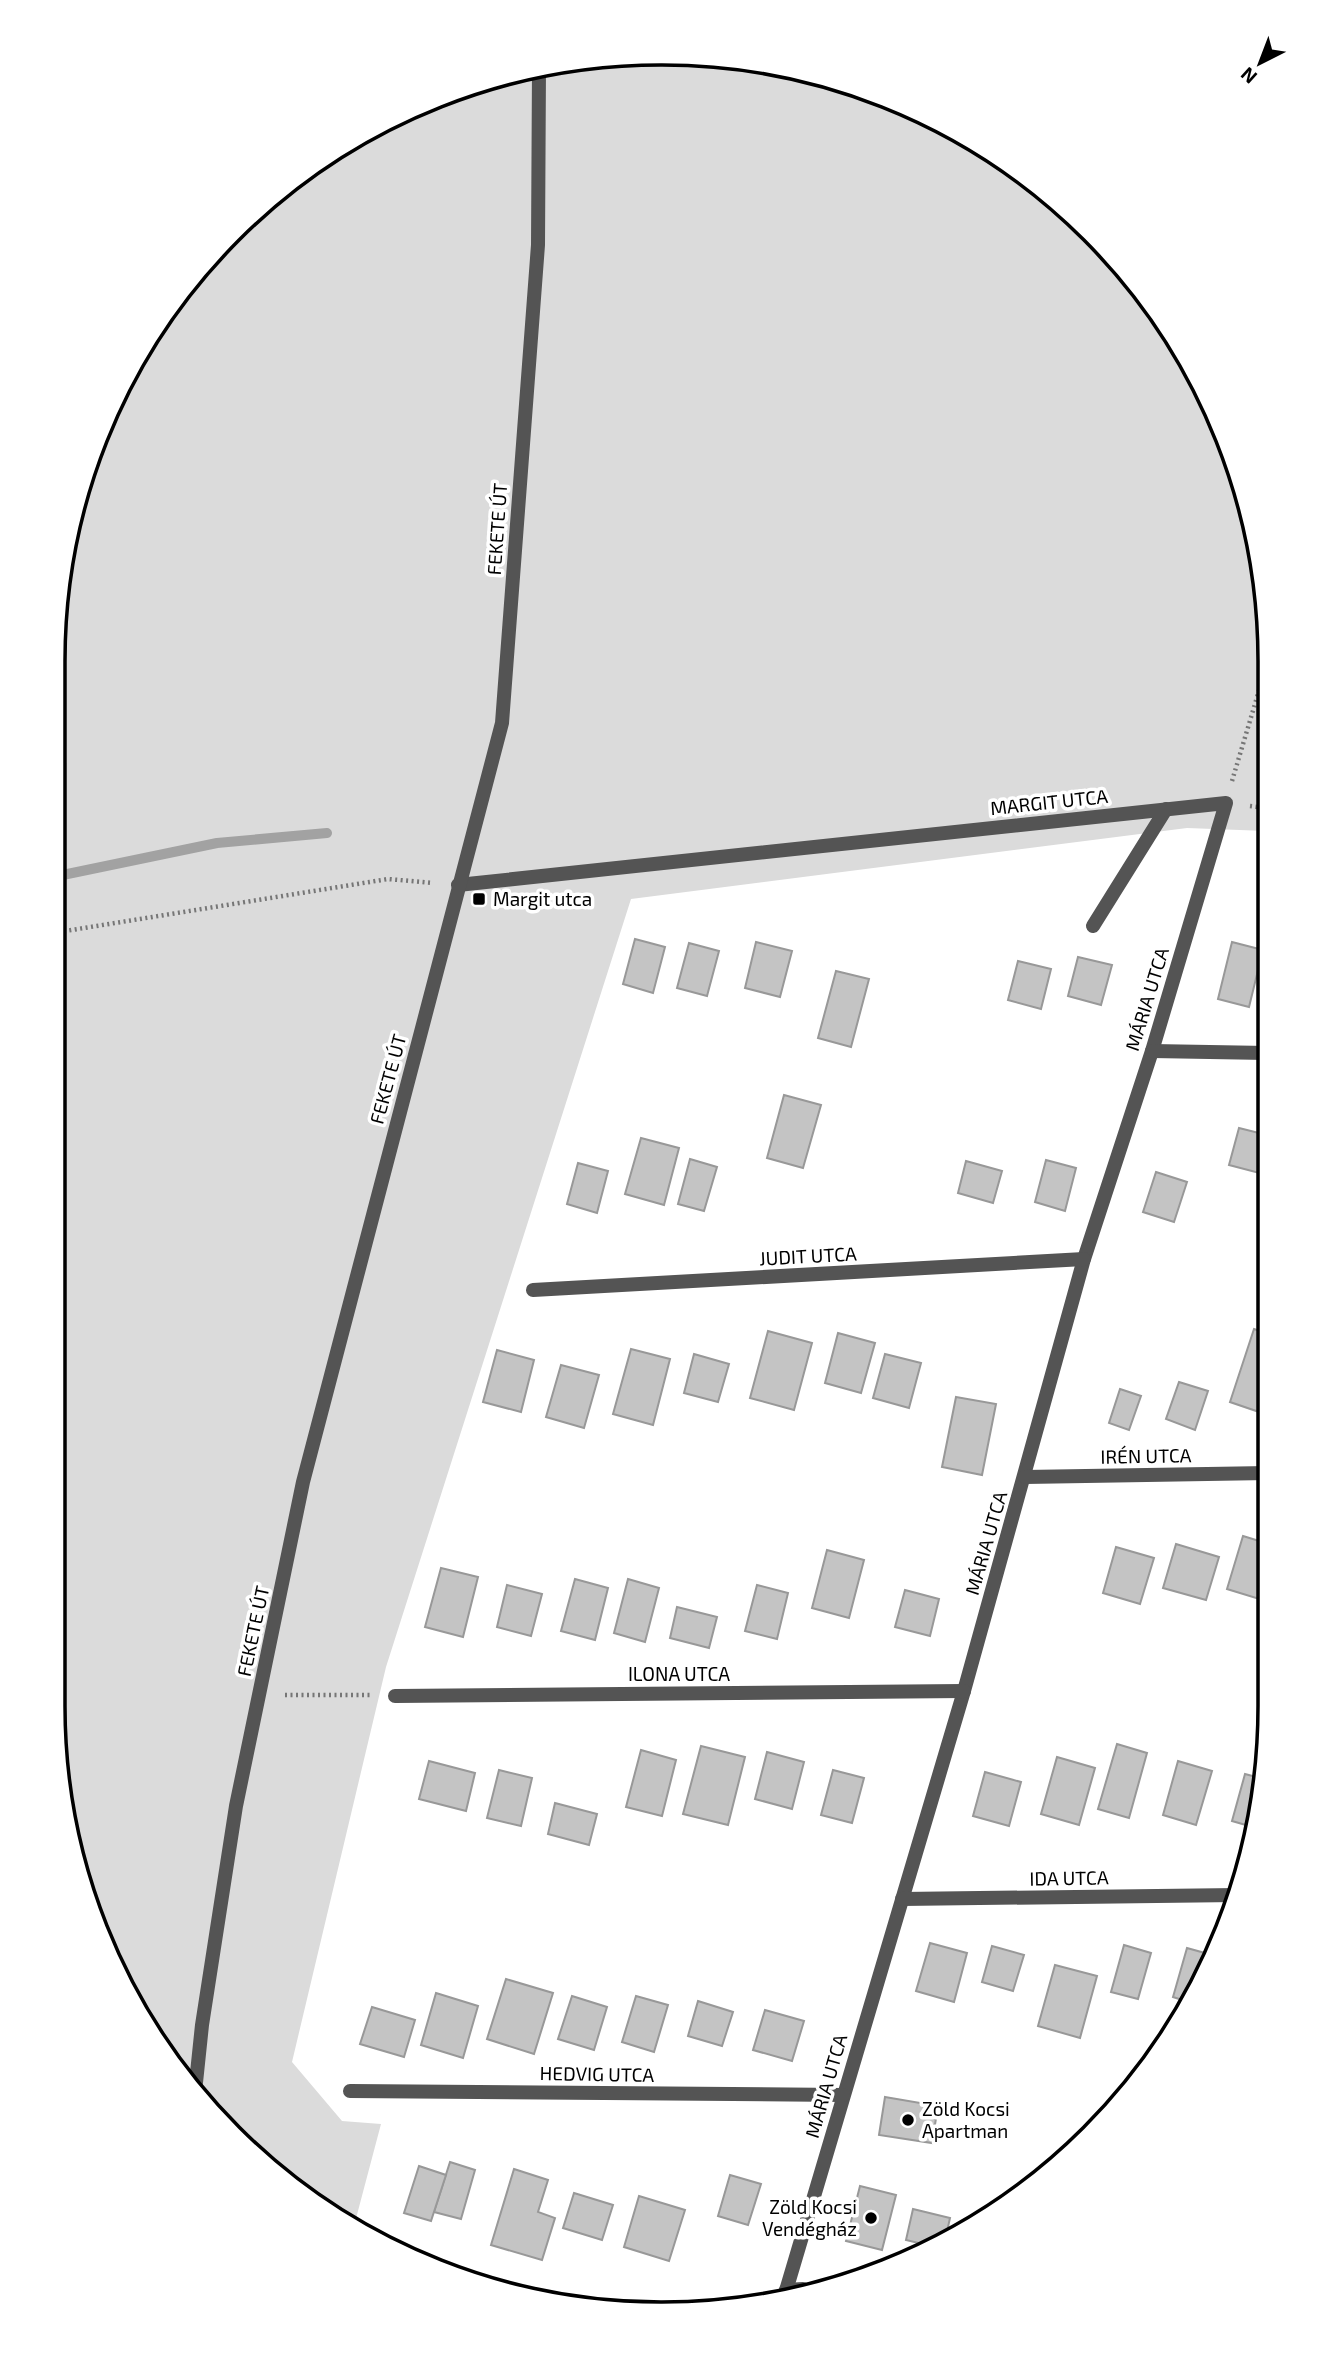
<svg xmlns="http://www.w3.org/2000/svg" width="1323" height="2367" viewBox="0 0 1323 2367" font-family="'Exo 2',sans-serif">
	<rect width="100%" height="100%" fill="#fff"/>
	<polygon fill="#dbdbdb" points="622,54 741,58 858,85 966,134 1092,231 1168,323 1238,465 1265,582 1266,831 1187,828 631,899 386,1667 292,2062 342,2121 381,2124 354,2226 323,2212 178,2076 85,1901 53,1705 54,622 85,466 134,357 204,260 291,178 393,115 504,73"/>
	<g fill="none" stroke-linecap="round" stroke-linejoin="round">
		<polyline stroke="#a2a2a2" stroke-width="10" points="53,877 217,843 327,833"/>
	</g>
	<g fill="#c4c4c4" stroke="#989898" stroke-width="2">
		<polygon points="635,939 665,947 653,993 623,984"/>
		<polygon points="756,942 792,951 780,997 745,988"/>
		<polygon points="1232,942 1263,950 1249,1007 1218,999"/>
		<polygon points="689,943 719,951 707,996 677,988"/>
		<polygon points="1078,957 1112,965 1101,1005 1068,996"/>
		<polygon points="1018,961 1051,969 1041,1009 1008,1000"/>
		<polygon points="836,971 869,979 851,1047 818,1038"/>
		<polygon points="784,1095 821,1105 803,1168 767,1158"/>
		<polygon points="1239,1128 1267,1135 1267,1175 1229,1165"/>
		<polygon points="641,1138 679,1148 664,1205 625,1194"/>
		<polygon points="690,1159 717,1167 704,1211 678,1204"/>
		<polygon points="1046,1160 1076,1168 1065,1211 1035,1202"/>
		<polygon points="966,1161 1002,1171 993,1203 958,1193"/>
		<polygon points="578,1163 608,1171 597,1213 567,1204"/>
		<polygon points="1156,1172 1187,1182 1174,1222 1143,1212"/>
		<polygon points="1254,1329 1268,1334 1268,1415 1230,1402"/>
		<polygon points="768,1331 812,1343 794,1410 750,1398"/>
		<polygon points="838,1333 875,1343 861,1393 825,1383"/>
		<polygon points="631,1349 670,1359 653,1425 613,1414"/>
		<polygon points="497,1350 534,1360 521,1412 483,1402"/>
		<polygon points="694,1354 729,1364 718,1402 684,1393"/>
		<polygon points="885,1354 921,1363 909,1408 873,1398"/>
		<polygon points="561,1365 599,1375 584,1428 546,1417"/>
		<polygon points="1179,1382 1208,1391 1195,1430 1166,1419"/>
		<polygon points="1120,1389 1141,1396 1129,1430 1109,1423"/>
		<polygon points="956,1397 996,1404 982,1475 942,1467"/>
		<polygon points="1243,1536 1269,1544 1269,1602 1227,1589"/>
		<polygon points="1176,1544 1219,1557 1206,1600 1163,1588"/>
		<polygon points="1116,1547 1154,1558 1140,1604 1103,1593"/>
		<polygon points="827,1550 864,1560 849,1618 812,1608"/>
		<polygon points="441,1568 478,1577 463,1637 425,1627"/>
		<polygon points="575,1579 608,1588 595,1640 561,1631"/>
		<polygon points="628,1579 659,1588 645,1642 614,1633"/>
		<polygon points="507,1585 542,1594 531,1636 497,1627"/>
		<polygon points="757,1585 788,1593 777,1639 745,1631"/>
		<polygon points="905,1590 939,1599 930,1636 895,1627"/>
		<polygon points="677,1607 717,1617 709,1648 670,1638"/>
		<polygon points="1117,1744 1147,1753 1129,1818 1098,1809"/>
		<polygon points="701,1746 745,1757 728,1825 683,1814"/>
		<polygon points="641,1750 676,1760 662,1816 626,1807"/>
		<polygon points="767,1752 804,1762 792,1809 755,1799"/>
		<polygon points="1057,1757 1095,1768 1079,1825 1041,1814"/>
		<polygon points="429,1761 475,1773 466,1811 419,1799"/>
		<polygon points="1178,1761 1212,1771 1196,1825 1163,1815"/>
		<polygon points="499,1770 532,1778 521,1826 487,1818"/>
		<polygon points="833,1770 864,1778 852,1823 821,1815"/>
		<polygon points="985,1772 1021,1782 1009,1826 973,1816"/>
		<polygon points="1245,1774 1264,1779 1256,1828 1232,1821"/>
		<polygon points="555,1803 597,1814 589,1845 548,1834"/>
		<polygon points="930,1943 967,1953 954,2002 916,1991"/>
		<polygon points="1124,1945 1151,1953 1138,1999 1111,1992"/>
		<polygon points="992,1946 1024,1955 1013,1991 982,1982"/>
		<polygon points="1187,1948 1212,1955 1192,2003 1173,1997"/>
		<polygon points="1055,1965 1097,1976 1080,2038 1038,2026"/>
		<polygon points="506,1979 553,1993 534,2054 487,2039"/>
		<polygon points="436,1993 478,2006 463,2058 421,2045"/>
		<polygon points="572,1996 607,2007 594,2050 558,2039"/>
		<polygon points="636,1996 668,2005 654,2052 622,2042"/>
		<polygon points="698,2001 733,2012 722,2046 688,2036"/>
		<polygon points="372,2007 415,2020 404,2057 360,2044"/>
		<polygon points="765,2010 804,2021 792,2061 753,2050"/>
		<polygon points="885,2097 938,2106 932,2143 879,2135"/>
		<polygon points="450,2162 475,2170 461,2219 434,2212"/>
		<polygon points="419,2166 446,2175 431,2221 404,2213"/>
		<polygon points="514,2169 548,2180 538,2212 555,2218 542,2260 491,2245"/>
		<polygon points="730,2175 761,2184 748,2225 718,2216"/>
		<polygon points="860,2186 896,2195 882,2250 846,2241"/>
		<polygon points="574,2193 613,2205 602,2240 563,2228"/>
		<polygon points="639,2196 685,2210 669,2261 624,2247"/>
		<polygon points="913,2209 950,2218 946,2236 931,2246 906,2240"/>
	</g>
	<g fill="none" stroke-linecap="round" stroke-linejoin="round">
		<g stroke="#767676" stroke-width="4.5" stroke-dasharray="2 3.5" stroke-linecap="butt">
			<polyline points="1232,781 1266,667"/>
			<polyline points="1250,806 1266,808"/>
			<polyline points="53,933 388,879 433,883"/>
			<polyline points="285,1695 370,1695"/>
		</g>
		<polyline stroke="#545454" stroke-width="14" points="1093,926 1166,809"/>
		<g stroke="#545454" stroke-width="14">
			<polyline points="458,885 1226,803 1152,1051 1084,1259 964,1691 785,2294"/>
			<polyline points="1152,1051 1267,1053"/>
			<polyline points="533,1290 1084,1259"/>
			<polyline points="1025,1477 1268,1473"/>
			<polyline points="395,1696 964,1691"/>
			<polyline points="902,1899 1237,1895"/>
			<polyline points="350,2091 843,2095"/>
			<polyline points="195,2092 202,2025 236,1806 303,1482 502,723 538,245 539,67"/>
			<polyline points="786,2290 803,2289"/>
		</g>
	</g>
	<g fill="#000" stroke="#fff" stroke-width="2.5">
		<rect x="472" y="892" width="14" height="14" rx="3.5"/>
		<circle cx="908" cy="2120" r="7"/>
		<circle cx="871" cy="2218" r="7"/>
	</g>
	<g text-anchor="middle" stroke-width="7" stroke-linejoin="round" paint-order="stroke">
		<g font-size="19" fill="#000" stroke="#fff">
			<text transform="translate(497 529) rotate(-86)" y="7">FEKETE ÚT</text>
			<text transform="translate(1049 802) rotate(-6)" y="7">MARGIT UTCA</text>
			<text transform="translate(1147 999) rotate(-73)" y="7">MÁRIA UTCA</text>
			<text transform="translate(388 1079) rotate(-75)" y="7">FEKETE ÚT</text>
			<text transform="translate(808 1256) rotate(-3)" y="7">JUDIT UTCA</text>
			<text transform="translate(1146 1456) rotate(-1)" y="7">IRÉN UTCA</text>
			<text transform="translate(986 1543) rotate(-74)" y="7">MÁRIA UTCA</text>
			<text transform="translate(253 1631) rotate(-78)" y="7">FEKETE ÚT</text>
			<text x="679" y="1681">ILONA UTCA</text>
			<text transform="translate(1069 1878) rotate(-1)" y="7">IDA UTCA</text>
			<text transform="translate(597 2074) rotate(1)" y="7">HEDVIG UTCA</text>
			<text transform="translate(826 2086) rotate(-74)" y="7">MÁRIA UTCA</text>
		</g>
		<g font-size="19" fill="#000" stroke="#fff" text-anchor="start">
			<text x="493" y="906">Margit utca</text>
			<text x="922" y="2116">Zöld Kocsi<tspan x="922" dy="22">Apartman</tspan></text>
			<text x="857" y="2214" text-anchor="end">Zöld Kocsi<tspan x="857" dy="22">Vendégház</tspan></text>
		</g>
	</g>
	<path d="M0 0H1323V2367H0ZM661 65H662A596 596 0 0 1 1258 661V1706A596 596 0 0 1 662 2302H661A596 596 0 0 1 65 1706V661A596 596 0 0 1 661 65Z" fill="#fff" fill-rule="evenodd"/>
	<path fill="none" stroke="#000" stroke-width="3.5" d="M661 65H662A596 596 0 0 1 1258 661V1706A596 596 0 0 1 662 2302H661A596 596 0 0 1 65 1706V661A596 596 0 0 1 661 65Z"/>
	<g transform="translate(1260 63) rotate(222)" stroke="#ffffff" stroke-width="5" paint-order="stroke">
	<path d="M0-5L12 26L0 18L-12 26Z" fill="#000000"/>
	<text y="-10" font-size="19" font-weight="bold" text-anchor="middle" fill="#000000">N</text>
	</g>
</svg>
